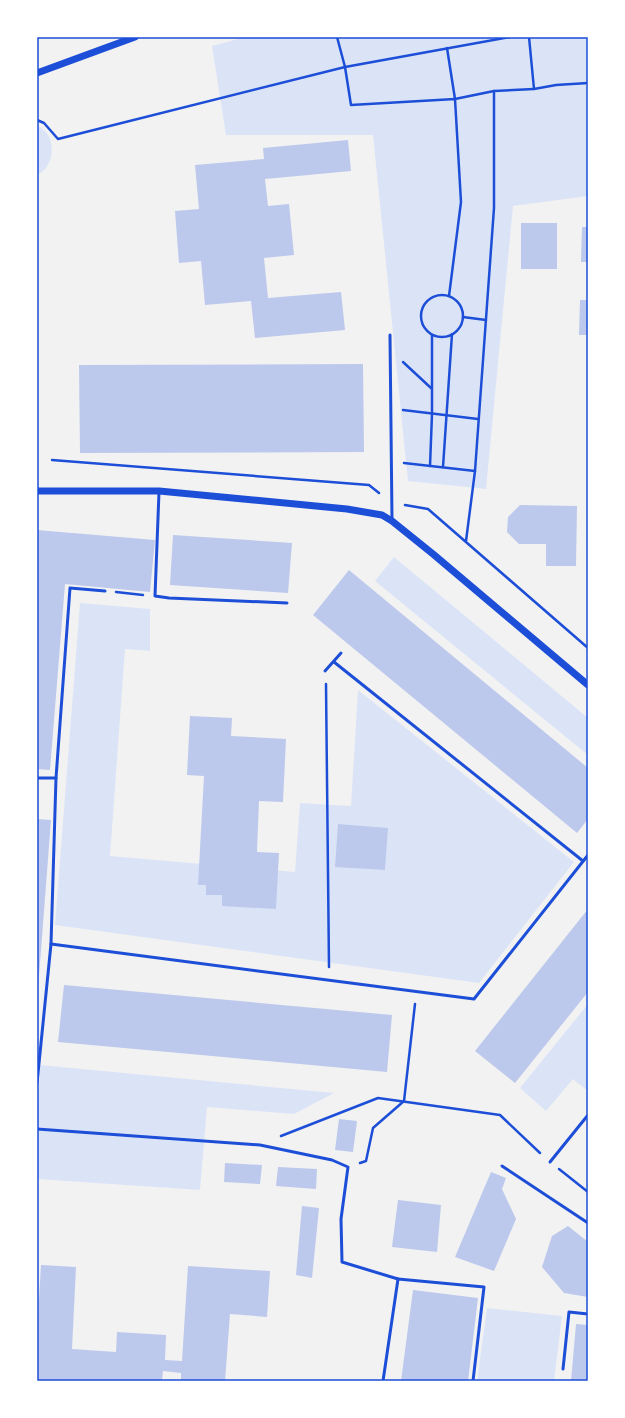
<svg xmlns="http://www.w3.org/2000/svg" width="625" height="1418" viewBox="0 0 625 1418" font-family="Lato,sans-serif">
	<rect width="100%" height="100%" fill="#f2f2f2"/>
	<g fill="#dbe4f7">
		<polygon points="245,37 588,37 588,196 513,206 486,489 408,481 373,135 226,135 212,46"/>
		<path d="M37 125C40 127 44 130 47 133 56 147 52 168 37 175Z"/>
		<polygon points="394,557 588,718 588,755 375,581"/>
		<polygon points="80,603 150,609 150,651 125,649 110,856 295,872 300,803 351,806 358,690 574,862 479,983 55,925"/>
		<polygon points="588,1004 588,1091 573,1079 546,1111 520,1088"/>
		<polygon points="40,1065 334,1093 294,1114 207,1107 200,1190 37,1179 37,1121"/>
		<polygon points="487,1308 562,1316 554,1381 477,1381"/>
	</g>
	<g fill="#bdc9ec">
		<polygon points="348,140 351,171 265,179 268,206 289,204 294,255 264,258 268,298 341,292 345,330 255,338 251,301 205,305 201,261 179,263 175,211 199,209 195,165 264,159 263,148"/>
		<rect x="521" y="223" width="36" height="46"/>
		<polygon points="582,227 588,227 588,262 581,262"/>
		<polygon points="580,300 588,300 588,335 579,335"/>
		<polygon points="363,364 364,452 80,453 79,365"/>
		<polygon points="520,505 577,506 576,566 546,566 546,544 519,544 507,532 508,517"/>
		<polygon points="37,530 155,540 150,592 65,584 50,770 37,769"/>
		<polygon points="173,535 292,543 288,593 170,585"/>
		<polygon points="349,570 588,768 588,819 577,833 313,615"/>
		<polygon points="190,716 232,718 231,736 286,739 283,802 259,801 257,852 279,853 276,909 222,906 222,895 206,895 206,885 198,885 204,776 187,775"/>
		<polygon points="37,819 51,820 38,989 37,989"/>
		<polygon points="338,824 388,828 385,870 335,867"/>
		<polygon points="588,909 588,992 515,1083 475,1051"/>
		<polygon points="64,985 392,1015 387,1072 58,1042"/>
		<polygon points="339,1119 357,1121 353,1152 335,1150"/>
		<polygon points="225,1163 262,1165 260,1184 224,1182"/>
		<polygon points="278,1167 317,1169 316,1189 276,1186"/>
		<polygon points="491,1172 506,1178 502,1189 516,1219 494,1271 455,1257"/>
		<polygon points="398,1200 441,1205 437,1252 392,1247"/>
		<polygon points="302,1206 319,1208 312,1278 296,1275"/>
		<polygon points="568,1226 588,1242 588,1297 564,1293 542,1267 552,1236"/>
		<polygon points="41,1265 76,1267 72,1349 116,1352 117,1332 166,1335 165,1360 182,1361 188,1266 270,1271 267,1317 230,1314 225,1381 181,1381 181,1373 163,1371 162,1381 37,1381 37,1334"/>
		<polygon points="413,1290 478,1298 468,1381 401,1381"/>
		<polygon points="576,1324 588,1325 588,1381 571,1381"/>
	</g>
	<g fill="none" stroke-linecap="round" stroke-linejoin="round">
		<g stroke="#1d4ed8" stroke-width="2.5">
			<polyline points="337,37 345,67 510,37"/>
			<polyline points="529,37 534,89 556,85 588,83"/>
			<polyline points="447,48 455,99 494,91"/>
			<polyline points="37,120 44,123 58,139 345,67 351,105 455,99 461,202 449,296"/>
			<circle cx="442" cy="316" r="21"/>
			<polyline points="463,317 486,320"/>
			<polyline points="403,362 431,388"/>
			<polyline points="403,410 478,419"/>
			<polyline points="52,460 369,485 379,493"/>
			<polyline points="404,463 475,471"/>
			<polyline points="430,466 432,414 432,335"/>
			<polyline points="443,467 452,334"/>
			<polyline points="405,505 428,509 588,648"/>
			<polyline points="466,541 475,471 494,208 494,91 534,89"/>
			<polyline points="116,592 143,595"/>
			<polyline points="326,684 329,967"/>
			<polyline points="281,1136 378,1098 500,1115 540,1153"/>
			<polyline points="360,1163 366,1161 373,1128 404,1101 415,1004"/>
			<polyline points="559,1169 588,1192"/>
		</g>
		<g stroke="#1d4ed8" stroke-width="3">
			<polyline points="390,335 392,519"/>
			<polyline points="159,492 155,596 169,598 287,603"/>
			<polyline points="334,662 583,861"/>
			<polyline points="325,671 341,653"/>
			<polyline points="37,778 56,778"/>
			<polyline points="51,944 474,999 588,855"/>
			<polyline points="37,1083 51,944 56,778 70,588 105,591"/>
			<polyline points="37,1129 260,1145 332,1160 348,1167 341,1219 342,1262 398,1279"/>
			<polyline points="550,1162 588,1115"/>
			<polyline points="502,1166 588,1223"/>
			<polyline points="563,1369 569,1312 588,1314"/>
			<polyline points="383,1381 398,1279 484,1287 473,1381"/>
		</g>
		<g stroke="#1d4ed8" stroke-width="7">
			<polyline points="37,73 135,37"/>
			<polyline points="37,491 159,491 347,509 382,515 392,521 433,554 588,685"/>
		</g>
	</g>
	<rect width="625" height="1418" fill="none" stroke="#ffffff" stroke-width="76"/>
	<rect x="38" y="38" width="549" height="1342" fill="none" stroke="#1d4ed8" stroke-width="1.5"/>
</svg>
